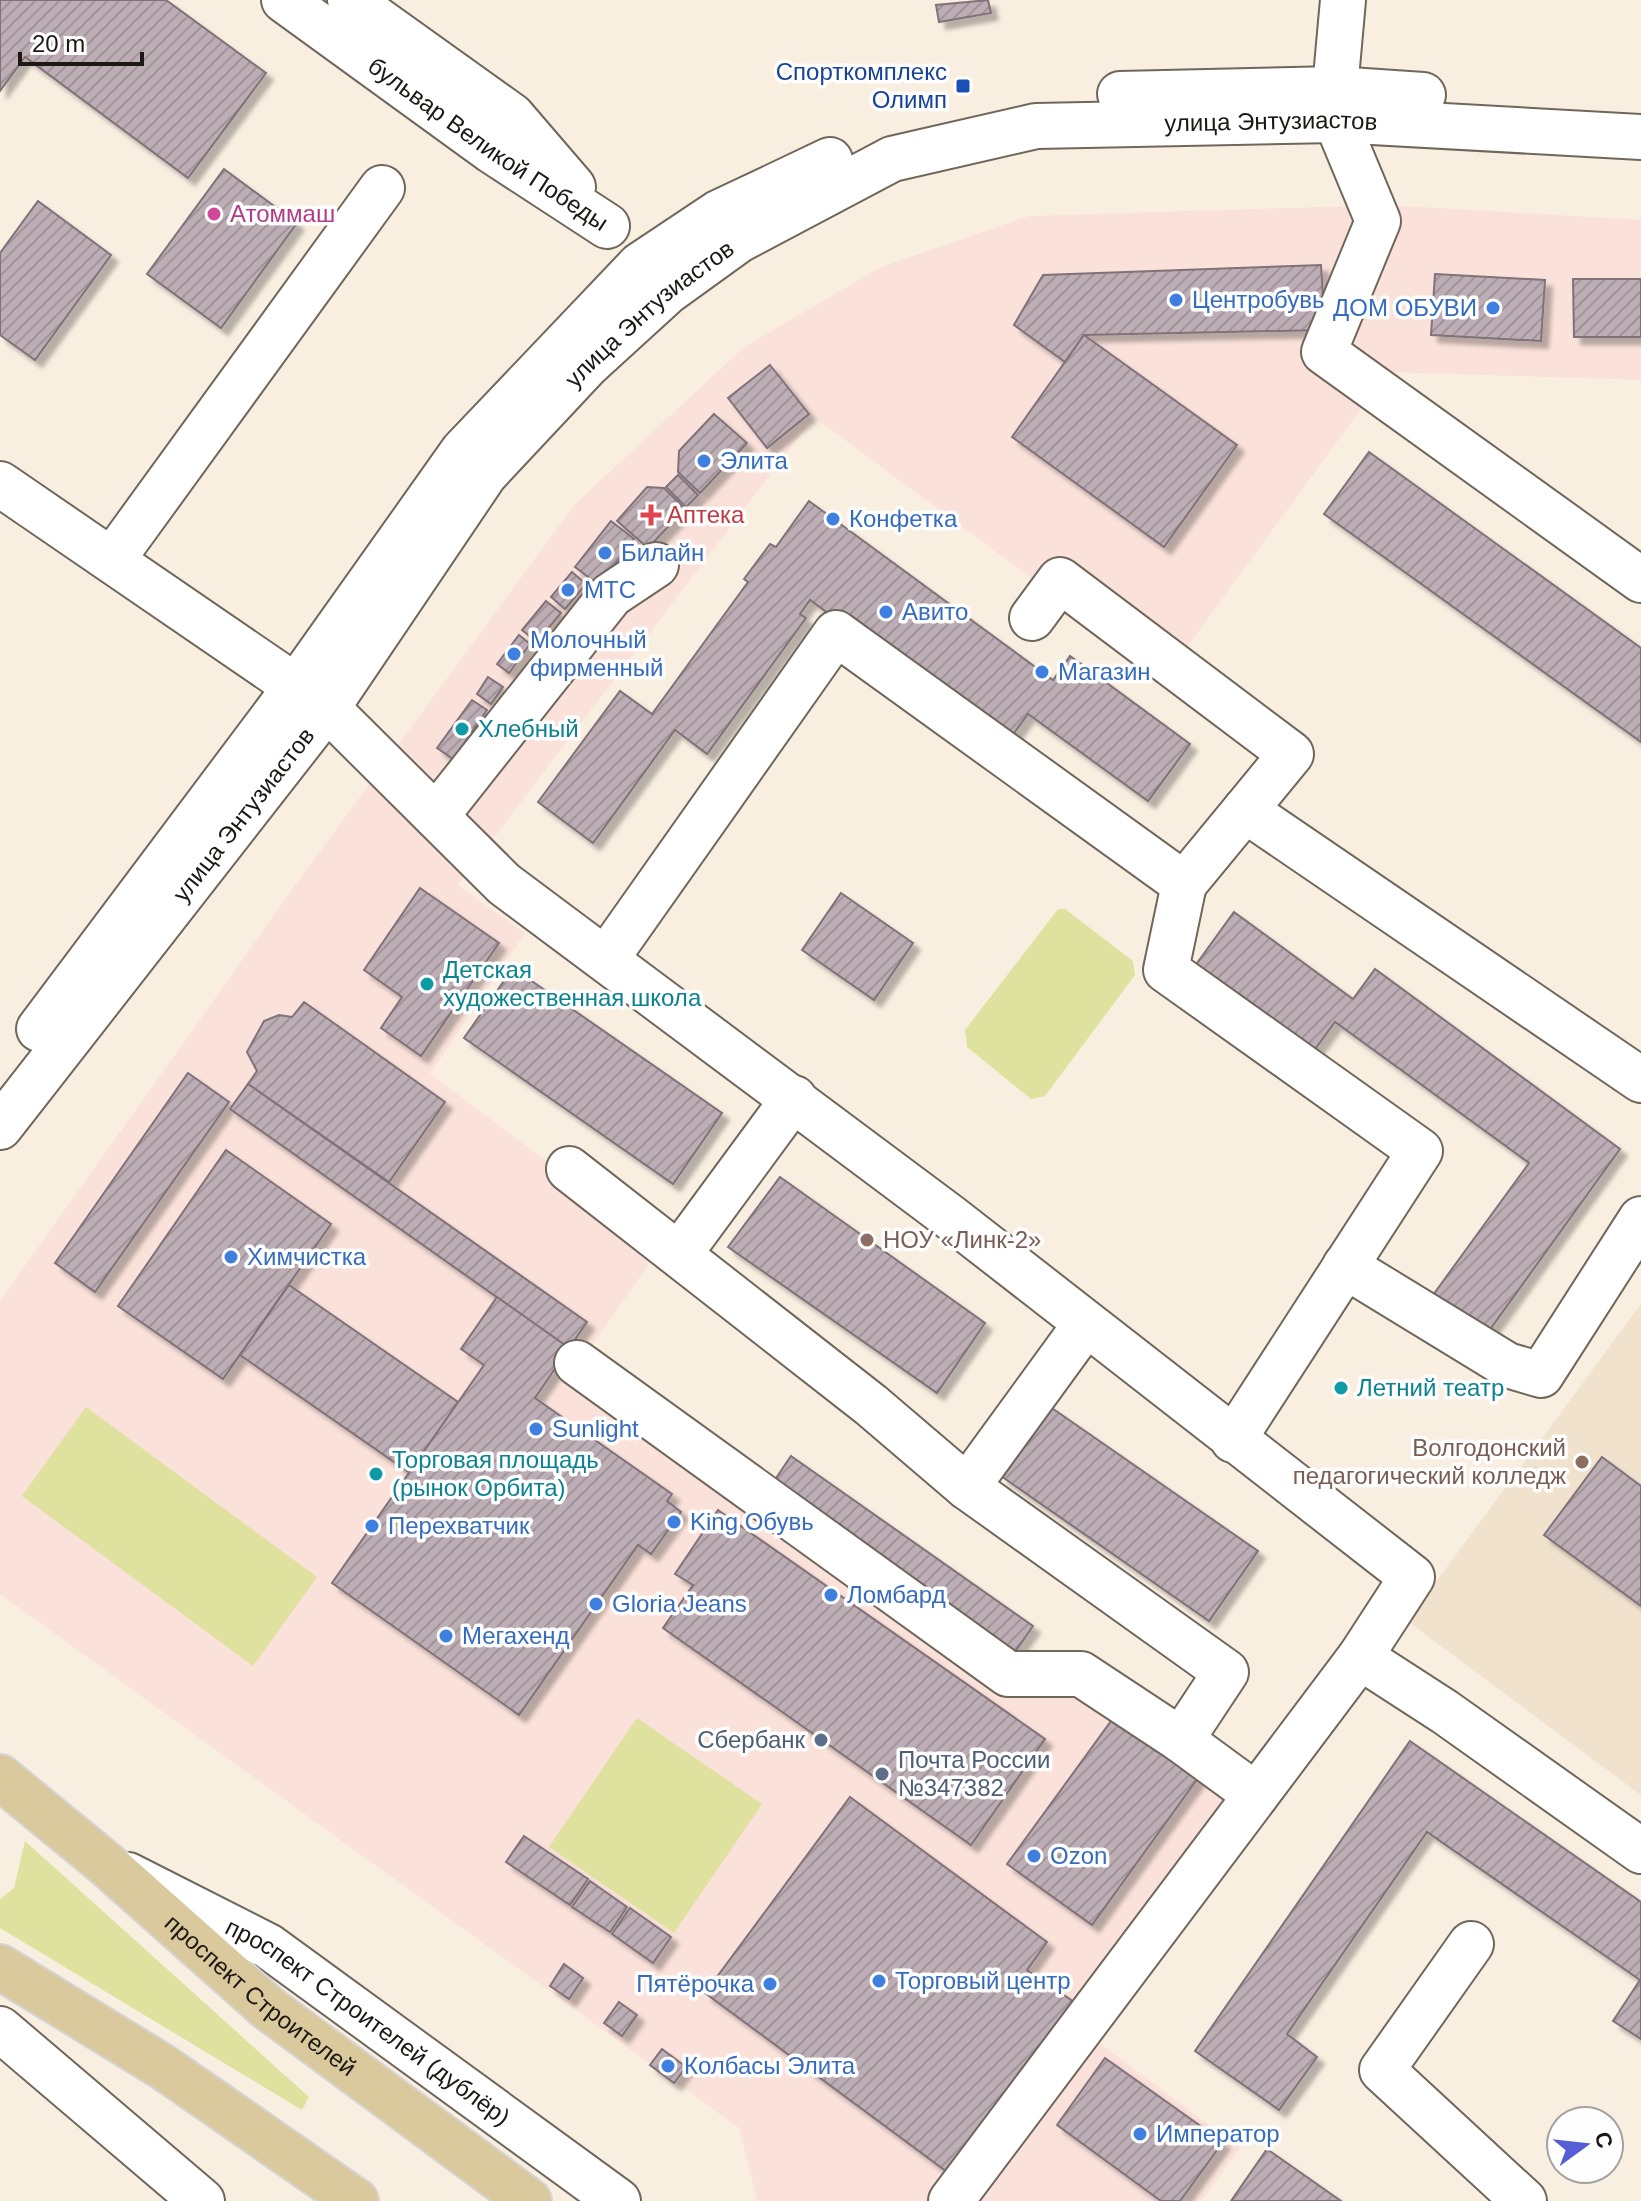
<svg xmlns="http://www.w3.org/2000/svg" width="1641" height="2201" viewBox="0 0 1641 2201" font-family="Arial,sans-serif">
	<defs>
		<pattern id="building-hatch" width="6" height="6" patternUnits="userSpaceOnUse" patternTransform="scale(2)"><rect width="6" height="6" fill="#bdadb5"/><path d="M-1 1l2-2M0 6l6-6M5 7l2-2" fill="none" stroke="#a2949b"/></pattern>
		<filter id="shadow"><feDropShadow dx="7" dy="7" stdDeviation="2" flood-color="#0004"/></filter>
	</defs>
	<rect width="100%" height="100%" fill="#f9efe1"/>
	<polygon fill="#fae1d9" points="1386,205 1641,220 1641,380 1388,372 1165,677 814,417 458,885 525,933 430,1074 661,1247 586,1354 1010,1660 1278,1800 1094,2039 1240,2148 1202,2201 757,2201 739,2128 0,1594 0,1301 299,880 575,504 744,347 881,267 1029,216"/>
	<polygon fill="#f1e2ce" points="1641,1304 1641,1795 1407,1621"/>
	<g fill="#dee29e">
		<polygon points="1058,909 1065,909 1133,961 1135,975 1045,1096 1031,1099 967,1047 965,1030"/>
		<polygon points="86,1407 317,1577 253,1666 22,1496"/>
		<polygon points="637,1718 762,1804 674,1933 549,1847"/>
		<polygon points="25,1841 309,2097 302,2110 0,1928 0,1899 14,1888"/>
	</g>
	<g fill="url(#building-hatch)" stroke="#817279" stroke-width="2" filter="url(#shadow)">
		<polygon points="0,0 166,0 266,73 188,178 25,57 0,91"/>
		<polygon points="988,0 991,13 939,22 936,5"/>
		<polygon points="224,169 297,223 221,328 147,274"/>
		<polygon points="38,201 111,255 35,360 0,335 0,253"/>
		<polygon points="1321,265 1325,330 1084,335 1065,362 1014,325 1043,275"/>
		<polygon points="1435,274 1545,280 1541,341 1431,335"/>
		<polygon points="1573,279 1641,279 1641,337 1574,337"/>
		<polygon points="1084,335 1237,445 1164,547 1012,437"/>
		<polygon points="770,365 809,414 767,448 728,398"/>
		<polygon points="714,414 747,443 700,493 678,472 679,451"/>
		<polygon points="1369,452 1641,648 1641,742 1324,514"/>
		<polygon points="678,475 698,495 686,507 666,487"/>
		<polygon points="647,487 664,488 685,509 648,548 617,521"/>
		<polygon points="809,501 1053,680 1070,656 1190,744 1148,801 1028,714 1006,744 810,600 800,614 806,618 707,754 675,730 593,843 538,802 620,691 652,714 748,582 744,579 770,544 776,547"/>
		<polygon points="611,521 634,539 599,585 575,567"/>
		<polygon points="572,572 586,584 565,609 551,597"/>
		<polygon points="546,601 561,613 537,642 522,630"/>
		<polygon points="519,635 530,644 509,673 497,664"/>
		<polygon points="488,677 503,687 491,704 477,694"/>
		<polygon points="472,700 487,710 453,759 437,748"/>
		<polygon points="420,888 499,943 421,1056 381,1028 402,997 364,970"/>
		<polygon points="841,893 913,943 874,1000 802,950"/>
		<polygon points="1234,912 1353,999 1375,969 1620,1149 1486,1335 1433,1295 1529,1163 1335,1022 1310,1056 1192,970"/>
		<polygon points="513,968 722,1113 673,1184 464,1038"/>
		<polygon points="304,1002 445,1102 389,1182 248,1084 257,1071 247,1052 264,1021 279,1015 292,1017"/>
		<polygon points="188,1073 229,1102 95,1292 55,1263"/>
		<polygon points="248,1084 587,1322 569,1348 230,1109"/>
		<polygon points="226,1150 331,1224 223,1379 118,1306"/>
		<polygon points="780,1177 985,1323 937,1393 728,1247"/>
		<polygon points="289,1285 458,1402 410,1473 240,1355"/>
		<polygon points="497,1297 569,1348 535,1398 672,1494 667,1501 681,1512 651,1554 638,1545 519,1715 332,1583 484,1365 461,1349"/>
		<polygon points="1049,1406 1258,1551 1209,1621 1001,1476"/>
		<polygon points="791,1456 1033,1626 1012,1656 770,1487"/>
		<polygon points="1602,1457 1641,1486 1641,1606 1544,1535"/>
		<polygon points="718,1510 1045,1739 971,1845 663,1628 693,1585 675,1574"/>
		<polygon points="1114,1717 1198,1778 1092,1925 1007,1864"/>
		<polygon points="1410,1741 1641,1902 1641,2039 1613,2021 1640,1980 1427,1832 1287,2034 1317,2057 1279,2110 1195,2051"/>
		<polygon points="850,1797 1047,1942 1027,1970 1080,2006 954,2177 705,1993"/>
		<polygon points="524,1836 588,1879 570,1905 506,1862"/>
		<polygon points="590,1881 627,1907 610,1932 572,1907"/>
		<polygon points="630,1908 671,1937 653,1963 612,1934"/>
		<polygon points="564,1964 583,1978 569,1999 550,1986"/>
		<polygon points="619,2002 637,2015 622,2036 604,2023"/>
		<polygon points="662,2049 686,2067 674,2083 650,2065"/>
		<polygon points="1105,2058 1223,2142 1180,2201 1161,2201 1057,2125"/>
		<polygon points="1267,2149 1341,2201 1231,2201"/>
	</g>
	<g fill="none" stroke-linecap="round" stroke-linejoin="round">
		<defs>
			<g id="minor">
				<path id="s1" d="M284 0 492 151 607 226"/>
				<polyline points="350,0 512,116 573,187"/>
				<polyline points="1343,0 1335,89 1336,120 1378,221 1324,352 1641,580"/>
				<polyline points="1120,94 1335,89 1423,95"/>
				<polyline points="0,484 327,708 504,884 950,1217 1412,1577 1360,1657 951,2201"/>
				<polyline points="112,560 382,188"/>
				<polyline points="1032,618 1060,580 1291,754 1245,810"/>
				<polyline points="436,816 611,595 656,565"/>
				<polyline points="1184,884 1245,810 1641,1080"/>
				<polyline points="606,959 836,633 1184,884 1166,970 1420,1151 1233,1440"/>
				<polyline points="39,1029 297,685 463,451 640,265 718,213 830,160"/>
				<path id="s2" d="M0 1127 327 708 485 474 587 365 667 292 739 240 892 159 1036 126 1336 120 1641 137"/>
				<polyline points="569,1169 871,1405 967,1487 1226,1672 1181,1740 1256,1795"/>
				<polyline points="680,1253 794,1098"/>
				<polyline points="1345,1266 1507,1365 1541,1375 1641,1219"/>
				<polyline points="577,1363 1008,1674 1081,1674 1181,1740"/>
				<polyline points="967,1487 1085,1325"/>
				<polyline points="1360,1657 1445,1712 1641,1851"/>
				<path id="s3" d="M128 1875 268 1946 618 2201"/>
				<polyline points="1471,1944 1382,2070 1524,2201"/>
				<polyline points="0,2029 202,2201"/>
			</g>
			<g id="major">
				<path id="s4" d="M0 1777 106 1864 268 2008 529 2201"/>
				<polyline points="0,1967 163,2067 356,2201"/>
			</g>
		</defs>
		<use href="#minor" stroke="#70675b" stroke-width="48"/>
		<use href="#major" stroke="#d6d5d5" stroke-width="48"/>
		<use href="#minor" stroke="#fff" stroke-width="44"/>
		<use href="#major" stroke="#dbc99e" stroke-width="44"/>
	</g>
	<rect fill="#1a4fb4" stroke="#fefefe" stroke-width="3" x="955" y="78" width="16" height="16" rx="4"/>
	<circle fill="#d1479c" stroke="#fefefe" stroke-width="3" cx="214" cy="214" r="8"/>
	<g fill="#3f7fe0" stroke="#fefefe" stroke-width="3">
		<circle cx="1176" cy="300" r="8"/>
		<circle cx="1493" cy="308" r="8"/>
		<circle cx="704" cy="461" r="8"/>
		<circle cx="833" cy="519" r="8"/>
		<circle cx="605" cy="553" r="8"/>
		<circle cx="568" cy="590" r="8"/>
		<circle cx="886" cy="612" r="8"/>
		<circle cx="514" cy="654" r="8"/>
		<circle cx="1042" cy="672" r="8"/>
		<circle cx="231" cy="1257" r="8"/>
		<circle cx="536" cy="1429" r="8"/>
		<circle cx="674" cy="1522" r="8"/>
		<circle cx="372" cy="1526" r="8"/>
		<circle cx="831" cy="1595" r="8"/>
		<circle cx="596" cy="1604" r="8"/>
		<circle cx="446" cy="1636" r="8"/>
		<circle cx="1034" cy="1856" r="8"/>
		<circle cx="879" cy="1981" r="8"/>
		<circle cx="770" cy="1984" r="8"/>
		<circle cx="668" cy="2066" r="8"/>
		<circle cx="1140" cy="2134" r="8"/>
	</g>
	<path fill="#e0444e" stroke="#fefefe" stroke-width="3" d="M647 503h8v8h8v8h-8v8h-8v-8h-8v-8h8z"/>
	<g fill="#0f9aa8" stroke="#fefefe" stroke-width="3">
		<circle cx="462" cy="729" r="8"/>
		<circle cx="427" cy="984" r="8"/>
		<circle cx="1341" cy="1388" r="8"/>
		<circle cx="376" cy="1474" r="8"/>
	</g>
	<g fill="#8d6e63" stroke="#fefefe" stroke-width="3">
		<circle cx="867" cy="1240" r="8"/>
		<circle cx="1582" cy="1462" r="8"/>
	</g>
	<g fill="#5c6f8a" stroke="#fefefe" stroke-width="3">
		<circle cx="821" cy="1740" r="8"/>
		<circle cx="882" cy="1774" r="8"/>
	</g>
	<g text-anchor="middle" stroke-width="7" stroke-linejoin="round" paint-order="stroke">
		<g font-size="24" fill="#164399" stroke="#fefefe" text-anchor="end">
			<text x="947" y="80">Спорткомплекс<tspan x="947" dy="28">Олимп</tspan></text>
		</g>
		<g font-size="24" fill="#1c1814" stroke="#fefefe">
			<text dy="8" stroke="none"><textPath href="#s2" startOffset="1716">улица Энтузиастов</textPath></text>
			<text dy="8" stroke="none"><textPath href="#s1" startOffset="250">бульвар Великой Победы</textPath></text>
			<text dy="8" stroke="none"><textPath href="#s2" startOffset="1044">улица Энтузиастов</textPath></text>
			<text dy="8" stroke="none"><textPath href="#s2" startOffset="396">улица Энтузиастов</textPath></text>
			<text dy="8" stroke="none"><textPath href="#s4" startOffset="340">проспект Строителей</textPath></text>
			<text dy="8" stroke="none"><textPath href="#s3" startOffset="282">проспект Строителей (дублёр)</textPath></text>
		</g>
		<g font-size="24" fill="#b23c85" stroke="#fefefe" text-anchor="start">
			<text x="230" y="222">Атоммаш</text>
		</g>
		<g font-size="24" fill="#366cbe" stroke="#fefefe" text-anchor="start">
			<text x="1192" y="308">Центробувь</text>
			<text x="1477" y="316" text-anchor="end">ДОМ ОБУВИ</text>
			<text x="720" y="469">Элита</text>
			<text x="849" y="527">Конфетка</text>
			<text x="621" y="561">Билайн</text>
			<text x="584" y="598">МТС</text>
			<text x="902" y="620">Авито</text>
			<text x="530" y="648">Молочный<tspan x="530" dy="28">фирменный</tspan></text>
			<text x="1058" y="680">Магазин</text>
			<text x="247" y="1265">Химчистка</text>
			<text x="552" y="1437">Sunlight</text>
			<text x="690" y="1530">King Обувь</text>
			<text x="388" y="1534">Перехватчик</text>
			<text x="847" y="1603">Ломбард</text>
			<text x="612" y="1612">Gloria Jeans</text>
			<text x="462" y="1644">Мегахенд</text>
			<text x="1050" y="1864">Ozon</text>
			<text x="895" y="1989">Торговый центр</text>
			<text x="754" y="1992" text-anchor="end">Пятёрочка</text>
			<text x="684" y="2074">Колбасы Элита</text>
			<text x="1156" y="2142">Император</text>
		</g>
		<g font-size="24" fill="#be3a42" stroke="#fefefe" text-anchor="start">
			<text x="667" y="523">Аптека</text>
		</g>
		<g font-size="24" fill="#0d838f" stroke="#fefefe" text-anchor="start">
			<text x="478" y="737">Хлебный</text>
			<text x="443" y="978">Детская<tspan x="443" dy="28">художественная школа</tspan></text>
			<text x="1357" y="1396">Летний театр</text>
			<text x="392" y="1468">Торговая площадь<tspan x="392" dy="28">(рынок Орбита)</tspan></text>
		</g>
		<g font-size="24" fill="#785e54" stroke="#fefefe" text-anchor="start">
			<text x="883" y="1248">НОУ «Линк-2»</text>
			<text x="1566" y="1456" text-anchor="end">Волгодонский<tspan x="1566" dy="28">педагогический колледж</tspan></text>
		</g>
		<g font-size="24" fill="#4e5e75" stroke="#fefefe" text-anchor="end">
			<text x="805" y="1748">Сбербанк</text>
			<text x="898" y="1768" text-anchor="start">Почта России<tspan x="898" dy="28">№347382</tspan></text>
		</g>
	</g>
	<g transform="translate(1585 2145) rotate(75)"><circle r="38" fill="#fefefe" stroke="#a4a2a0" stroke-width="2"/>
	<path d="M0-6L14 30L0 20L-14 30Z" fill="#575dd4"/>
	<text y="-12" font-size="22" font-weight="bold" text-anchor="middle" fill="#1c1814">С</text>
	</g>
	<path d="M20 52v12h122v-12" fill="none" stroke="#1c1814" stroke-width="4"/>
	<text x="32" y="52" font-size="24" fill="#1c1814" stroke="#fefefe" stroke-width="6" paint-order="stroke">20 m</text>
</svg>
